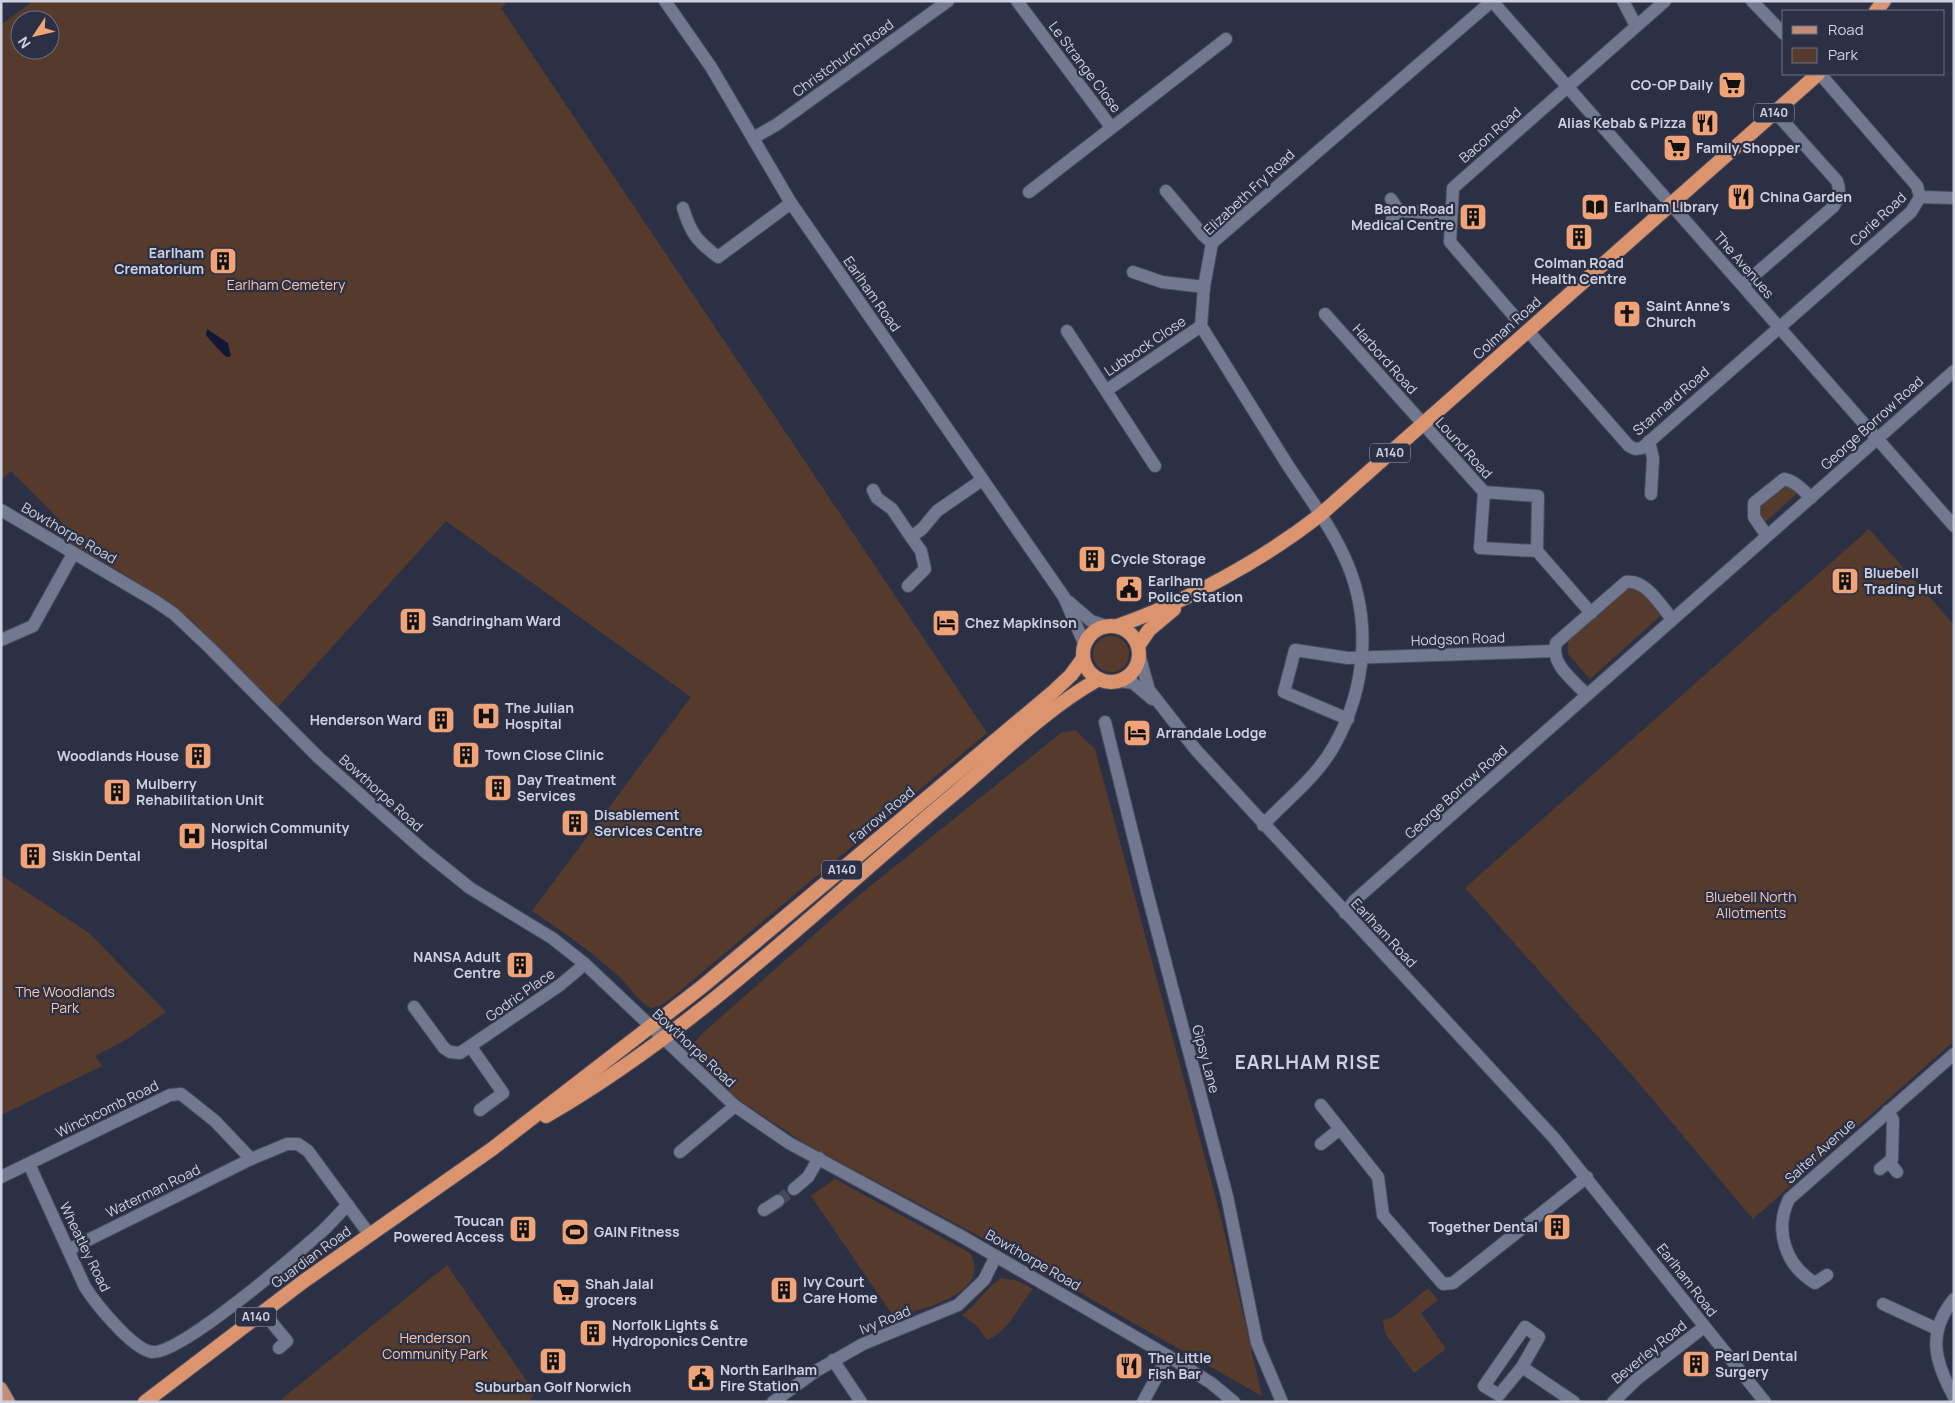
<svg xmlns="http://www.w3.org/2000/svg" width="1955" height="1403" viewBox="0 0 1955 1403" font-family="Manrope,sans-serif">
	<rect width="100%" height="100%" fill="#2c3045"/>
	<g fill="#563b2c" fill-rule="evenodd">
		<path d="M33 1H508L501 8 987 733 675 995 662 1005 651 1008C636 1000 628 984 615 973 589 950 561 930 532 911L691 697 446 521 278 707 188 617 129 577 66 540 72 533 11 471 1 480V25ZM20 20H50V50H20Z"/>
		<polygon points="1787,483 1800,491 1763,524 1757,506"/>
		<polygon points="1869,529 1954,625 1954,1041 1753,1219 1632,1075 1465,888"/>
		<polygon points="1634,581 1648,581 1670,607 1590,679 1568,654 1568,640"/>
		<circle cx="1111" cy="654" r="18"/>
		<polygon points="1075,730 1095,749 1220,1214 1262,1396 996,1245 806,1144 736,1098 696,1058 694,1043 704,1032 858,896 1061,733"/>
		<polygon points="1,875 89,933 166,1012 127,1039 95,1056 102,1066 1,1115"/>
		<path d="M835 1179 970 1253C993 1294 922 1309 894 1317L811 1196Z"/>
		<polygon points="447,1265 535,1393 529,1402 278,1402"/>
		<path d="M1001 1278 1018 1281 1033 1289C1018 1306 1009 1332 987 1340L976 1325 962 1315C977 1305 986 1288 1001 1278Z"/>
		<polygon points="1428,1288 1438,1300 1421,1313 1446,1349 1414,1373 1385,1333 1383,1320 1393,1317"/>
	</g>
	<path fill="#131635" d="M207 329 228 343 231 356 227 357C224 356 209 339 206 335Z"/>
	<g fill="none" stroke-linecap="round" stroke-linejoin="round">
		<polyline stroke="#44485c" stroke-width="12" stroke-dasharray="12 6" stroke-linecap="butt" points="778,1201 794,1189"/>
		<defs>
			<g id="minor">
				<polyline points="1017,1 1111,127"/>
				<polyline points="1492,1 1954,526"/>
				<polyline points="1623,1 1636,26"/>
				<polyline points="1752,1 1784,34"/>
				<polyline points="753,138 776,125 948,1"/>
				<polyline points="1166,191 1203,235 1212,243"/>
				<polyline points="1029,192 1226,39"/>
				<polyline points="1920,197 1954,198"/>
				<polyline points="1391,199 1399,211"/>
				<path d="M683 208C691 234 697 241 718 257L791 203"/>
				<polyline points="1392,219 1399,211 1450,214"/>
				<polyline points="1133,272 1162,282 1204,287"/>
				<path d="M1743 285 1833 207C1839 198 1841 192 1837 181L1775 112"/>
				<polyline points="1325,314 1484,492"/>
				<polyline points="1514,316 1450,242 1453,188 1665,1"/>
				<polyline points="1067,331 1155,466"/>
				<polyline points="1528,331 1629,446 1635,449 1642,448 1911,212 1920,197 1917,186 1820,74"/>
				<polyline points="1107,390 1201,326"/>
				<polyline points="1649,441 1653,458 1651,494"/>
				<polyline points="873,490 877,498 892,509 911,537 922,529 937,511 982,480"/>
				<path d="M1767 536 1754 517V503L1784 479C1795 481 1803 490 1811 498"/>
				<polyline points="1537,551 1480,548 1484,492 1538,496 1537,551 1591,613"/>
				<polyline points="908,586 925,569 921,551 911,537"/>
				<polyline points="1,640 33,626 73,554"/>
				<path d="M1587 695C1573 680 1550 664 1556 643L1626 582C1646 579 1661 606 1672 619"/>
				<polyline points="1348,719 1284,692 1295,650 1348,658 1554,651"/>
				<polyline points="1105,722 1148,896 1227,1196 1257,1343 1282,1402"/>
				<path d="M1263 825C1287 799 1316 778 1334 746 1367 687 1373 616 1343 554 1328 522 1306 493 1287 464 1258 418 1230 372 1201 326L1204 287 1212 243 1492 1"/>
				<polyline points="1345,913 1354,901 1954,371"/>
				<polyline points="414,1007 444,1048 450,1052 460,1053 560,985 585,964"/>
				<polyline points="471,1047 503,1093 480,1110"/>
				<polyline points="1321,1105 1378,1177 1383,1215 1443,1284 1453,1283 1587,1177"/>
				<polyline points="1321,1144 1340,1129"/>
				<polyline points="680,1152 735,1106"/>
				<polyline points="1889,1162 1897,1172"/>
				<path d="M29 1164 85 1287C96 1304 132 1349 152 1352 180 1355 294 1256 318 1235 329 1226 338 1214 348 1205"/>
				<polyline points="1880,1169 1892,1159 1893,1120 1888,1111"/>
				<polyline points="1,1177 170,1095 181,1094 215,1121 251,1159 287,1144 298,1144 308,1151 369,1234"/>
				<polyline points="794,1189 808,1177 819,1158"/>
				<polyline points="764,1210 778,1201"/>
				<polyline points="68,1250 251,1159"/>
				<path d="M1827 1275 1815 1283C1785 1265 1774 1230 1789 1199L1954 1054"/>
				<path d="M1954 1299C1926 1333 1935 1362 1954 1397"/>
				<polyline points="1883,1304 1937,1329"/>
				<polyline points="263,1312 287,1341 279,1348"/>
				<polygon points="1525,1327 1539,1337 1522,1367 1499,1395 1484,1386"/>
				<polyline points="833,1360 861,1402"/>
				<polyline points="1522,1367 1574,1402"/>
				<polyline points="773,1402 816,1371 863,1344 958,1305 984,1280 996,1256"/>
				<polyline points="1143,1402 1168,1356"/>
				<polyline points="1613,1402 1637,1379 1704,1327"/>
			</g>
			<polyline id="tertiary" points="1,510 155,601 174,614 210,648 318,757 424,851 470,888 552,938 585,964 735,1106 789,1143 961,1236 1168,1356 1211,1383 1234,1402"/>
			<g id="secondary">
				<polyline points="665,1 711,67 791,203 1064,597 1084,643"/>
				<polyline points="1069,602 1091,621 1106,626"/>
				<polyline points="1139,654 1149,690 1196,750 1554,1138 1765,1402"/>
				<polyline points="1120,681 1133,683 1152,699"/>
			</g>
			<polyline id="primary" points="1,1388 9,1402"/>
			<g id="trunk">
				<polyline points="1876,11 1884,1"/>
				<circle cx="1111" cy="654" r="28"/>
				<path d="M1117 626C1184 603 1264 559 1320 515L1818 74"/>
				<polyline points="1138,646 1149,630 1174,609"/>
				<path d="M546 1116C697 1029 822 904 955 793 1001 754 1046 709 1097 680"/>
				<polyline points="145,1402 304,1281 492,1149 703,986 1053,692 1071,675 1082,660"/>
			</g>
		</defs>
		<use href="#minor" stroke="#484c5d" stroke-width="14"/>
		<use href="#tertiary" stroke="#484c5d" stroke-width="14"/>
		<use href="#secondary" stroke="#484c5d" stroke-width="14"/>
		<use href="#primary" stroke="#484c5d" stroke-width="14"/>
		<use href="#trunk" stroke="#484c5d" stroke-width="16"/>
		<use href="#minor" stroke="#737891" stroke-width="12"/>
		<use href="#tertiary" stroke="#737891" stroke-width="12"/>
		<use href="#secondary" stroke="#737891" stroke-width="12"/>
		<use href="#primary" stroke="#c28d77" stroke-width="12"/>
		<use href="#trunk" stroke="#dc946e" stroke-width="14"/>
	</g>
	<defs>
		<symbol id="supermarket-square" viewBox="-11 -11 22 22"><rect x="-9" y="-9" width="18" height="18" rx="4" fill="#efa377" stroke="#2c3045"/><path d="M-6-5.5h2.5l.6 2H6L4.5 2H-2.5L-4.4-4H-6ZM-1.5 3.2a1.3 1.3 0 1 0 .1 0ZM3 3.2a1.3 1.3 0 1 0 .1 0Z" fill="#111"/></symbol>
		<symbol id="restaurant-square" viewBox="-11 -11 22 22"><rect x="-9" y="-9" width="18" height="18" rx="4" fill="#efa377" stroke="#2c3045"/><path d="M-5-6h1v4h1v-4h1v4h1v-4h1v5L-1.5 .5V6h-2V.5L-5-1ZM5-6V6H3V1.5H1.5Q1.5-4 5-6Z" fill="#111"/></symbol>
		<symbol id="library-square" viewBox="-11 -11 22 22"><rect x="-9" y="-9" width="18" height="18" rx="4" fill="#efa377" stroke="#2c3045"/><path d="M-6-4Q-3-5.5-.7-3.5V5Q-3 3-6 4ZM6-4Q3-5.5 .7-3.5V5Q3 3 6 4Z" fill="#111"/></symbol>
		<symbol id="building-square" viewBox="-11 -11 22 22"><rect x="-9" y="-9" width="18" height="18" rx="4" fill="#efa377" stroke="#2c3045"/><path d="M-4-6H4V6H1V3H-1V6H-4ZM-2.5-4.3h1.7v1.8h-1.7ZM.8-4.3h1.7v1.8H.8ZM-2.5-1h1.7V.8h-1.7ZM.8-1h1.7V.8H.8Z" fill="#111"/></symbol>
		<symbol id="church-square" viewBox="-11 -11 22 22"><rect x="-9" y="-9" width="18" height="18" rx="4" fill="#efa377" stroke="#2c3045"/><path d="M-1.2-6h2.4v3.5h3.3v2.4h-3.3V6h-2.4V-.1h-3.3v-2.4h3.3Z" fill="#111"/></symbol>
		<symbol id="civic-square" viewBox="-11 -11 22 22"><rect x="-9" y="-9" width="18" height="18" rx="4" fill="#efa377" stroke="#2c3045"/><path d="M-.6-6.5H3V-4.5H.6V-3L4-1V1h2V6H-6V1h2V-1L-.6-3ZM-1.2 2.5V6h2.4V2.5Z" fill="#111"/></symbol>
		<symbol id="hotel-square" viewBox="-11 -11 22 22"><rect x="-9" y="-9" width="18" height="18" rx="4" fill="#efa377" stroke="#2c3045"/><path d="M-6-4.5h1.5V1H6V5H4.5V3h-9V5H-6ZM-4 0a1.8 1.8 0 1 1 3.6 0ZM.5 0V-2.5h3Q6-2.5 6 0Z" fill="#111"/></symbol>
		<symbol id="hospital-square" viewBox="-11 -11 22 22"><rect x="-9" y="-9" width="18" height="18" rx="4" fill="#efa377" stroke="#2c3045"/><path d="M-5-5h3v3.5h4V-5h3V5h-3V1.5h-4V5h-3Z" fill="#111"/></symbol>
		<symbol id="stadium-square" viewBox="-11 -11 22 22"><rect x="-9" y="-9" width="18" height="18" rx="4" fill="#efa377" stroke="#2c3045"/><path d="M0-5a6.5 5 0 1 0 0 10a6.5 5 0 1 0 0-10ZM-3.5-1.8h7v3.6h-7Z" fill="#111"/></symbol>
	</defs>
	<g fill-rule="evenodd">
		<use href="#supermarket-square" x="1716" y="69" width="32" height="32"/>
		<use href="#restaurant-square" x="1689" y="107" width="32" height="32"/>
		<use href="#supermarket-square" x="1661" y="132" width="32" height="32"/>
		<use href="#restaurant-square" x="1725" y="181" width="32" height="32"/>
		<use href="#library-square" x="1579" y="191" width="32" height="32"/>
		<use href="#building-square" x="1457" y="201" width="32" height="32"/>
		<use href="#building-square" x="1563" y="221" width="32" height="32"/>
		<use href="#building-square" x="207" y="245" width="32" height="32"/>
		<use href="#church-square" x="1611" y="298" width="32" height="32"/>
		<use href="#building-square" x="1076" y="543" width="32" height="32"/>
		<use href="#building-square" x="1829" y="565" width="32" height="32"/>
		<use href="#civic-square" x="1113" y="573" width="32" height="32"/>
		<use href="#building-square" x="397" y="605" width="32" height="32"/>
		<use href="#hotel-square" x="930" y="607" width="32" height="32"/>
		<use href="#hospital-square" x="470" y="700" width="32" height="32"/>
		<use href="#building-square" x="425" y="704" width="32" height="32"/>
		<use href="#hotel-square" x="1121" y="717" width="32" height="32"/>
		<use href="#building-square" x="450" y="739" width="32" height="32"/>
		<use href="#building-square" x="182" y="740" width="32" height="32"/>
		<use href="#building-square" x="482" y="772" width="32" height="32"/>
		<use href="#building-square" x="101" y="776" width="32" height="32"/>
		<use href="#building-square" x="559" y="807" width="32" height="32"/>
		<use href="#hospital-square" x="176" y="820" width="32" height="32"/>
		<use href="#building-square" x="17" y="840" width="32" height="32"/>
		<use href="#building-square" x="504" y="949" width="32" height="32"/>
		<use href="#building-square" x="1541" y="1211" width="32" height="32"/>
		<use href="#building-square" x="507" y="1213" width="32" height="32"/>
		<use href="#stadium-square" x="559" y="1216" width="32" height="32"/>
		<use href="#building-square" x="768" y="1274" width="32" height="32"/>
		<use href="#supermarket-square" x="550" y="1276" width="32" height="32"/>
		<use href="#building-square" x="577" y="1317" width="32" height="32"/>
		<use href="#building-square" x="537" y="1345" width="32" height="32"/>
		<use href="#building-square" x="1680" y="1348" width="32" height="32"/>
		<use href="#restaurant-square" x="1113" y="1350" width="32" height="32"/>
		<use href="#civic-square" x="685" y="1362" width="32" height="32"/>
	</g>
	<g text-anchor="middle" stroke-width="4.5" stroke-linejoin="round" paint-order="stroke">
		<g fill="#2c3045" stroke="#9da1b1" stroke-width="1">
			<rect x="1754" y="103.5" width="40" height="19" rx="4"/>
			<rect x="1370" y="443.5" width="40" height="19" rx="4"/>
			<rect x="822" y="860.5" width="40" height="19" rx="4"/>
			<rect x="236" y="1307.5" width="40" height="19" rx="4"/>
		</g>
		<g font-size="12" font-weight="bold" fill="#ced1df">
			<text x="1774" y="117">A140</text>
			<text x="1390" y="457">A140</text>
			<text x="842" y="874">A140</text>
			<text x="256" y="1321">A140</text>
		</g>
		<g font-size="14" fill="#ced1df" stroke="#2c3045">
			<text transform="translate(843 58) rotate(-36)" y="5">Christchurch Road</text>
			<text transform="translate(1085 67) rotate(53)" y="5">Le Strange Close</text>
			<text transform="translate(1490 135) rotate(-41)" y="5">Bacon Road</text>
			<text transform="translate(1249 192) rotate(-43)" y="5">Elizabeth Fry Road</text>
			<text transform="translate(1878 219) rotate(-43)" y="5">Corie Road</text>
			<text transform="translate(1744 265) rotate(49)" y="5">The Avenues</text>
			<text transform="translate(872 294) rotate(55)" y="5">Earlham Road</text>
			<text transform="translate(1507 328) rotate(-42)" y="5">Colman Road</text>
			<text transform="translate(1145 346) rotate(-34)" y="5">Lubbock Close</text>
			<text transform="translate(1385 359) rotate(48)" y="5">Harbord Road</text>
			<text transform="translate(1671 401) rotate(-41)" y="5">Stannard Road</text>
			<text transform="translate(1872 423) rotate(-42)" y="5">George Borrow Road</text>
			<text transform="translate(1464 448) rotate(48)" y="5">Lound Road</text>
			<text transform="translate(69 533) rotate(30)" y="5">Bowthorpe Road</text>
			<text transform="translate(1458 639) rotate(-2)" y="5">Hodgson Road</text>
			<text transform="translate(1456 792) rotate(-42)" y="5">George Borrow Road</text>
			<text transform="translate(381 793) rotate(42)" y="5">Bowthorpe Road</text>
			<text transform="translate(882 815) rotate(-40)" y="5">Farrow Road</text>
			<text transform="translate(1384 933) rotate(47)" y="5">Earlham Road</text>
			<text transform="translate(520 995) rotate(-35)" y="5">Godric Place</text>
			<text transform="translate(694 1048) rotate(43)" y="5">Bowthorpe Road</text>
			<text transform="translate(1206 1059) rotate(75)" y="5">Gipsy Lane</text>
			<text transform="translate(107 1109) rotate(-26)" y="5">Winchcomb Road</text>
			<text transform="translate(1820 1151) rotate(-42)" y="5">Salter Avenue</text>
			<text transform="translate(153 1191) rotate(-26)" y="5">Waterman Road</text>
			<text transform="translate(85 1247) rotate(64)" y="5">Wheatley Road</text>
			<text transform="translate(311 1257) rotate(-36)" y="5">Guardian Road</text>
			<text transform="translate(1033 1260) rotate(30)" y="5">Bowthorpe Road</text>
			<text transform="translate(1687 1280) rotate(52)" y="5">Earlham Road</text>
			<text transform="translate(885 1320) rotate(-22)" y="5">Ivy Road</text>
			<text transform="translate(1649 1352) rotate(-39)" y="5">Beverley Road</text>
		</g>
		<g font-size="14" font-weight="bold" fill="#ced1df" stroke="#2c3045" text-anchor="start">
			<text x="1713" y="90" text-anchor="end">CO-OP Daily</text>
			<text x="1686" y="128" text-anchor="end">Alias Kebab &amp; Pizza</text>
			<text x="1696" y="153">Family Shopper</text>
			<text x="1760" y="202">China Garden</text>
			<text x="1614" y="212">Earlham Library</text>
			<text x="1454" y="214" text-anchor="end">Bacon Road<tspan x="1454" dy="16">Medical Centre</tspan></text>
			<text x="204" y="258" text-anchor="end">Earlham<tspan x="204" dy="16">Crematorium</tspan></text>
			<text x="1579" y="268" text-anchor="middle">Colman Road<tspan x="1579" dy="16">Health Centre</tspan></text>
			<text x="1646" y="311">Saint Anne's<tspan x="1646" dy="16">Church</tspan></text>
			<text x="1111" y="564">Cycle Storage</text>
			<text x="1864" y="578">Bluebell<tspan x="1864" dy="16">Trading Hut</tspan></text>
			<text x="1148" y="586">Earlham<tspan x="1148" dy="16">Police Station</tspan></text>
			<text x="432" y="626">Sandringham Ward</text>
			<text x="965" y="628">Chez Mapkinson</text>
			<text x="505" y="713">The Julian<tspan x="505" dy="16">Hospital</tspan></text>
			<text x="422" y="725" text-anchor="end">Henderson Ward</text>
			<text x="1156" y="738">Arrandale Lodge</text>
			<text x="485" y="760">Town Close Clinic</text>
			<text x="179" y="761" text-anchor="end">Woodlands House</text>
			<text x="517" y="785">Day Treatment<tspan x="517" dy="16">Services</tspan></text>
			<text x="136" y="789">Mulberry<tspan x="136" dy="16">Rehabilitation Unit</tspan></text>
			<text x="594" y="820">Disablement<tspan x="594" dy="16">Services Centre</tspan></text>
			<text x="211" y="833">Norwich Community<tspan x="211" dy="16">Hospital</tspan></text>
			<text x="52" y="861">Siskin Dental</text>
			<text x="501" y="962" text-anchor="end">NANSA Adult<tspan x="501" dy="16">Centre</tspan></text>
			<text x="504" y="1226" text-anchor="end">Toucan<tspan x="504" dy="16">Powered Access</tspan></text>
			<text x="1538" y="1232" text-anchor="end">Together Dental</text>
			<text x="594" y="1237">GAIN Fitness</text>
			<text x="803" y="1287">Ivy Court<tspan x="803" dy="16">Care Home</tspan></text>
			<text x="585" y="1289">Shah Jalal<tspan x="585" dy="16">grocers</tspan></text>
			<text x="612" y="1330">Norfolk Lights &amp;<tspan x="612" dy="16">Hydroponics Centre</tspan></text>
			<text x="1715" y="1361">Pearl Dental<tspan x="1715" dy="16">Surgery</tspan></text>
			<text x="1148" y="1363">The Little<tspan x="1148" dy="16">Fish Bar</tspan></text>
			<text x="720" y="1375">North Earlham<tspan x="720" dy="16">Fire Station</tspan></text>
			<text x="553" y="1392" text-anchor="middle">Suburban Golf Norwich</text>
		</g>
		<g font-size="14" fill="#fac6a9" stroke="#2c3045">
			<text x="286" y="290">Earlham Cemetery</text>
			<text x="1751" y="902">Bluebell North<tspan x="1751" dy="16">Allotments</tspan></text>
			<text x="65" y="997">The Woodlands<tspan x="65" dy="16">Park</tspan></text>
			<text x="435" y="1343">Henderson<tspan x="435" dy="16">Community Park</tspan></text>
		</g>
		<g font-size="19" font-weight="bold" letter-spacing="1" fill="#ced1df" stroke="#2c3045">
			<text x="1308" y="1069">EARLHAM RISE</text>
		</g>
	</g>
	<rect width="1955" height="1403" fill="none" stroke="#ced1df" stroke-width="5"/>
	<rect x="1782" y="10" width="162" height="65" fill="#2c3045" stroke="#6d7083"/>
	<rect x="1792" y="26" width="25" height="8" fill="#c28d77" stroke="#6d7083"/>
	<text x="1828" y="35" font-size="15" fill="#ced1df">Road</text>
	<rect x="1792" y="48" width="25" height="15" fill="#563b2c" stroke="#6d7083"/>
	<text x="1828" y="60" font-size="15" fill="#ced1df">Park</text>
	<g transform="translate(35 35) rotate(235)"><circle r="24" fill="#2c3045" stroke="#6d7083"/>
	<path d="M0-4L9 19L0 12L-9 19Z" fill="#efa377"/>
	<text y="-8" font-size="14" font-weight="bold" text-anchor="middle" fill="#ced1df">N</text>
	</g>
</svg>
